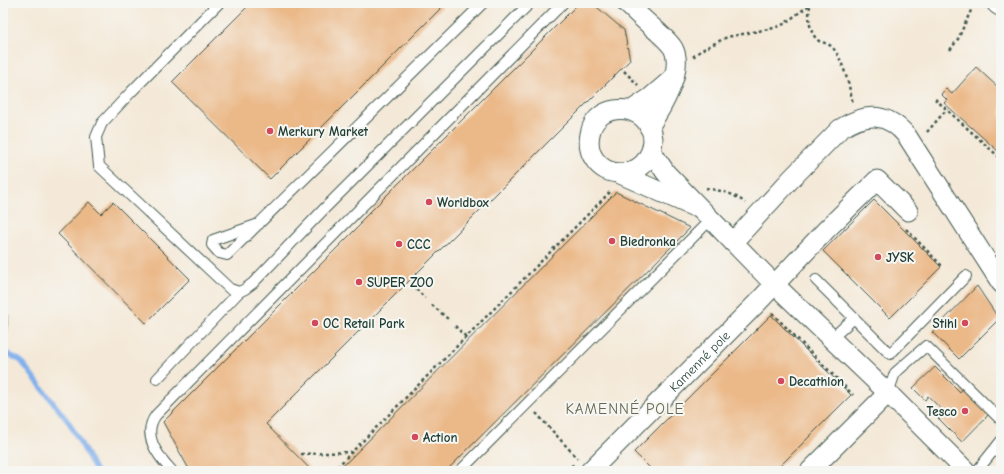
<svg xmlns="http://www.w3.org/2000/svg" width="1004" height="474" viewBox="0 0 1004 474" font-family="'Comic Neue',sans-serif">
	<rect width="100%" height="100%" fill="#f6f6f2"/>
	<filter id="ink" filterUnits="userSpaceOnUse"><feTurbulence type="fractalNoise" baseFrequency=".025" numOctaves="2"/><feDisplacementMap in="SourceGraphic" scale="8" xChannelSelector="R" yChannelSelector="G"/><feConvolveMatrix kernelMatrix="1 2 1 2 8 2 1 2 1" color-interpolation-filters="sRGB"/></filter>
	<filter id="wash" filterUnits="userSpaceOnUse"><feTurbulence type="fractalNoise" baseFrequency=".012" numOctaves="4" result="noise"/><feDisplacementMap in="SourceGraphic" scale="16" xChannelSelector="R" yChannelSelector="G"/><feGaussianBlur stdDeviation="0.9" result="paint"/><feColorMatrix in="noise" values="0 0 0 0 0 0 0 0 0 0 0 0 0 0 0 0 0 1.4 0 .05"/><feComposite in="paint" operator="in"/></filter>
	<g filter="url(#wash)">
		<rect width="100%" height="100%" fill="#f4e9d8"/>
		<polygon fill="#98b76a" stroke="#5c7a4f" points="3,313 10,316 4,346 3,347"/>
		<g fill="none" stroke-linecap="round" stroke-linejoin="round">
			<polyline stroke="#81b0ec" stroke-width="5" points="3,351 21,361 70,424 96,471"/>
		</g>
		<g id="blocks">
			<g fill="#ebb887">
				<polygon points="251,3 439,3 442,7 270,179 172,82"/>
				<polygon points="579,3 592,3 624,30 630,60 266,424 312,471 190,471 163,422 361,224 360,222"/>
				<polygon points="976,67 1001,90 1001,150 999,152 944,103 947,100 941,94 946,89 952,94"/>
				<polygon points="616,192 690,228 446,471 338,471"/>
				<polygon points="874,200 941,267 890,318 823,251"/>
				<polygon points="89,202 101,214 113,202 190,279 146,323 58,234"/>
				<polygon points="977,286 999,319 959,359 932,332"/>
				<polygon points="771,315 851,395 775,471 653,471 634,452"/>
				<polygon points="935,367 960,392 965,385 991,412 962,442 936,416 941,409 928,396 925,400 913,388"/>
			</g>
		</g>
	</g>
	<g filter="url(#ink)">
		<use href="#blocks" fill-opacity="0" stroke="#3f574d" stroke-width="1"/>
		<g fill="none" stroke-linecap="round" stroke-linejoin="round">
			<defs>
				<g id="lane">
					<polyline points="219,3 131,92 102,123 96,137 99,166 230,289 239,292 245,289 253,283 325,208 530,3"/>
					<path d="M259 224 213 240 212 245 219 253 227 255C312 171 397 87 483 3"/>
					<polyline points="816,280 854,318 831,339"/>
					<polyline points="854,318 890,354 966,276"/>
					<polyline points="157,379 239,292"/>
					<polyline points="888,393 895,373 926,346 1001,420"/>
					<path d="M172 471C158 456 141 435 156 415L563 3"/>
					<polyline points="460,471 711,219"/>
					<polyline points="977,471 1001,441"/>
				</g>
				<g id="street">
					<path d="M626 3C637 13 647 23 658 32 663 37 669 42 673 48 685 69 661 109 649 127"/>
					<polyline points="632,110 650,98 671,80"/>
					<path d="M651 151C649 155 647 160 643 164 629 177 606 176 595 160 589 152 588 144 590 134 596 99 650 102 653 139 653 142 652 147 651 151L666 173 733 242 774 284 888 393 966 471"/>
					<polyline points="618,173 692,206"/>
					<path d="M733 242 791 179 840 129C866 112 887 112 907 136L1001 283"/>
					<path id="s1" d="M590 471 759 301 826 230 877 180 908 211"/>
					<polyline points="810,471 888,393"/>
				</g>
				<polyline id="secondary" points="998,3 1001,5"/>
			</defs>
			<use href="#lane" stroke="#3f574d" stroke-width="12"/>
			<use href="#street" stroke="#3f574d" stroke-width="21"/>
			<use href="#secondary" stroke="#3f574d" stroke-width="24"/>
			<g stroke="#3f574d" stroke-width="2.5" stroke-dasharray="3 3" stroke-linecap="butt">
				<path d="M810 6C808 17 809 34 819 41 824 43 830 44 833 48 843 59 850 89 853 104"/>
				<polyline points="950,50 958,39 973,6 975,3"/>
				<polyline points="693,57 700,51 727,37 774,28 784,24 812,3"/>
				<polyline points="624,71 638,85"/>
				<polyline points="935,99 999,157"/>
				<polyline points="927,132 947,109"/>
				<path d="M706 188C721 191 734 193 745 203"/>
				<polyline points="906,229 943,267"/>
				<polyline points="412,285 425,298"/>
				<polyline points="432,305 448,319"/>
				<polyline points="772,313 853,395"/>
				<polyline points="455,326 466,337"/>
				<polyline points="536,413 578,459"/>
				<polyline points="301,454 351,452"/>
				<polyline points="333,471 612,190"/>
				<polyline points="567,471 574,464"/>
			</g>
			<use href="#lane" stroke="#fff" stroke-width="10"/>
			<use href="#street" stroke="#fff" stroke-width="19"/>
			<use href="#secondary" stroke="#fff" stroke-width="22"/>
		</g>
	</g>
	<g fill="#d1495b" stroke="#f6f6f2" stroke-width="1.5">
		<circle cx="270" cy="131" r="4"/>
		<circle cx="429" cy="202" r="4"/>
		<circle cx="612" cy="241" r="4"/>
		<circle cx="399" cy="244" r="4"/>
		<circle cx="878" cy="257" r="4"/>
		<circle cx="359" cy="282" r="4"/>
		<circle cx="315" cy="323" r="4"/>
		<circle cx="965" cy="323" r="4"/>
		<circle cx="781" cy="381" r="4"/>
		<circle cx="965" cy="411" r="4"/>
		<circle cx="415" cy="437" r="4"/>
	</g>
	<g text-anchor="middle" stroke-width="4" stroke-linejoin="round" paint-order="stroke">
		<g font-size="13" font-weight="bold" fill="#1f3d34" stroke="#f6f6f2" text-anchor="start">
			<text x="278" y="136">Merkury Market</text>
			<text x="437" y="207">Worldbox</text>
			<text x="620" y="246">Biedronka</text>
			<text x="407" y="249">CCC</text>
			<text x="886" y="262">JYSK</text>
			<text x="367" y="287">SUPER ZOO</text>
			<text x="323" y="328">OC Retail Park</text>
			<text x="957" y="328" text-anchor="end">Stihl</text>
			<text x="789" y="386">Decathlon</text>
			<text x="957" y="416" text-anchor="end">Tesco</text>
			<text x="423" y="442">Action</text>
		</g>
		<g font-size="13" fill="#1f3d34" stroke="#f6f6f2">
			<text dy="5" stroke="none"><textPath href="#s1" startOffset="155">Kamenné pole</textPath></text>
		</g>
		<g font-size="15" letter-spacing="1" fill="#666851" stroke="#f6f6f2">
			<text x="625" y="414">KAMENNÉ POLE</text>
		</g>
	</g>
	<rect width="1004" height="474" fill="none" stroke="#f6f6f2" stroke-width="16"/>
</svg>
